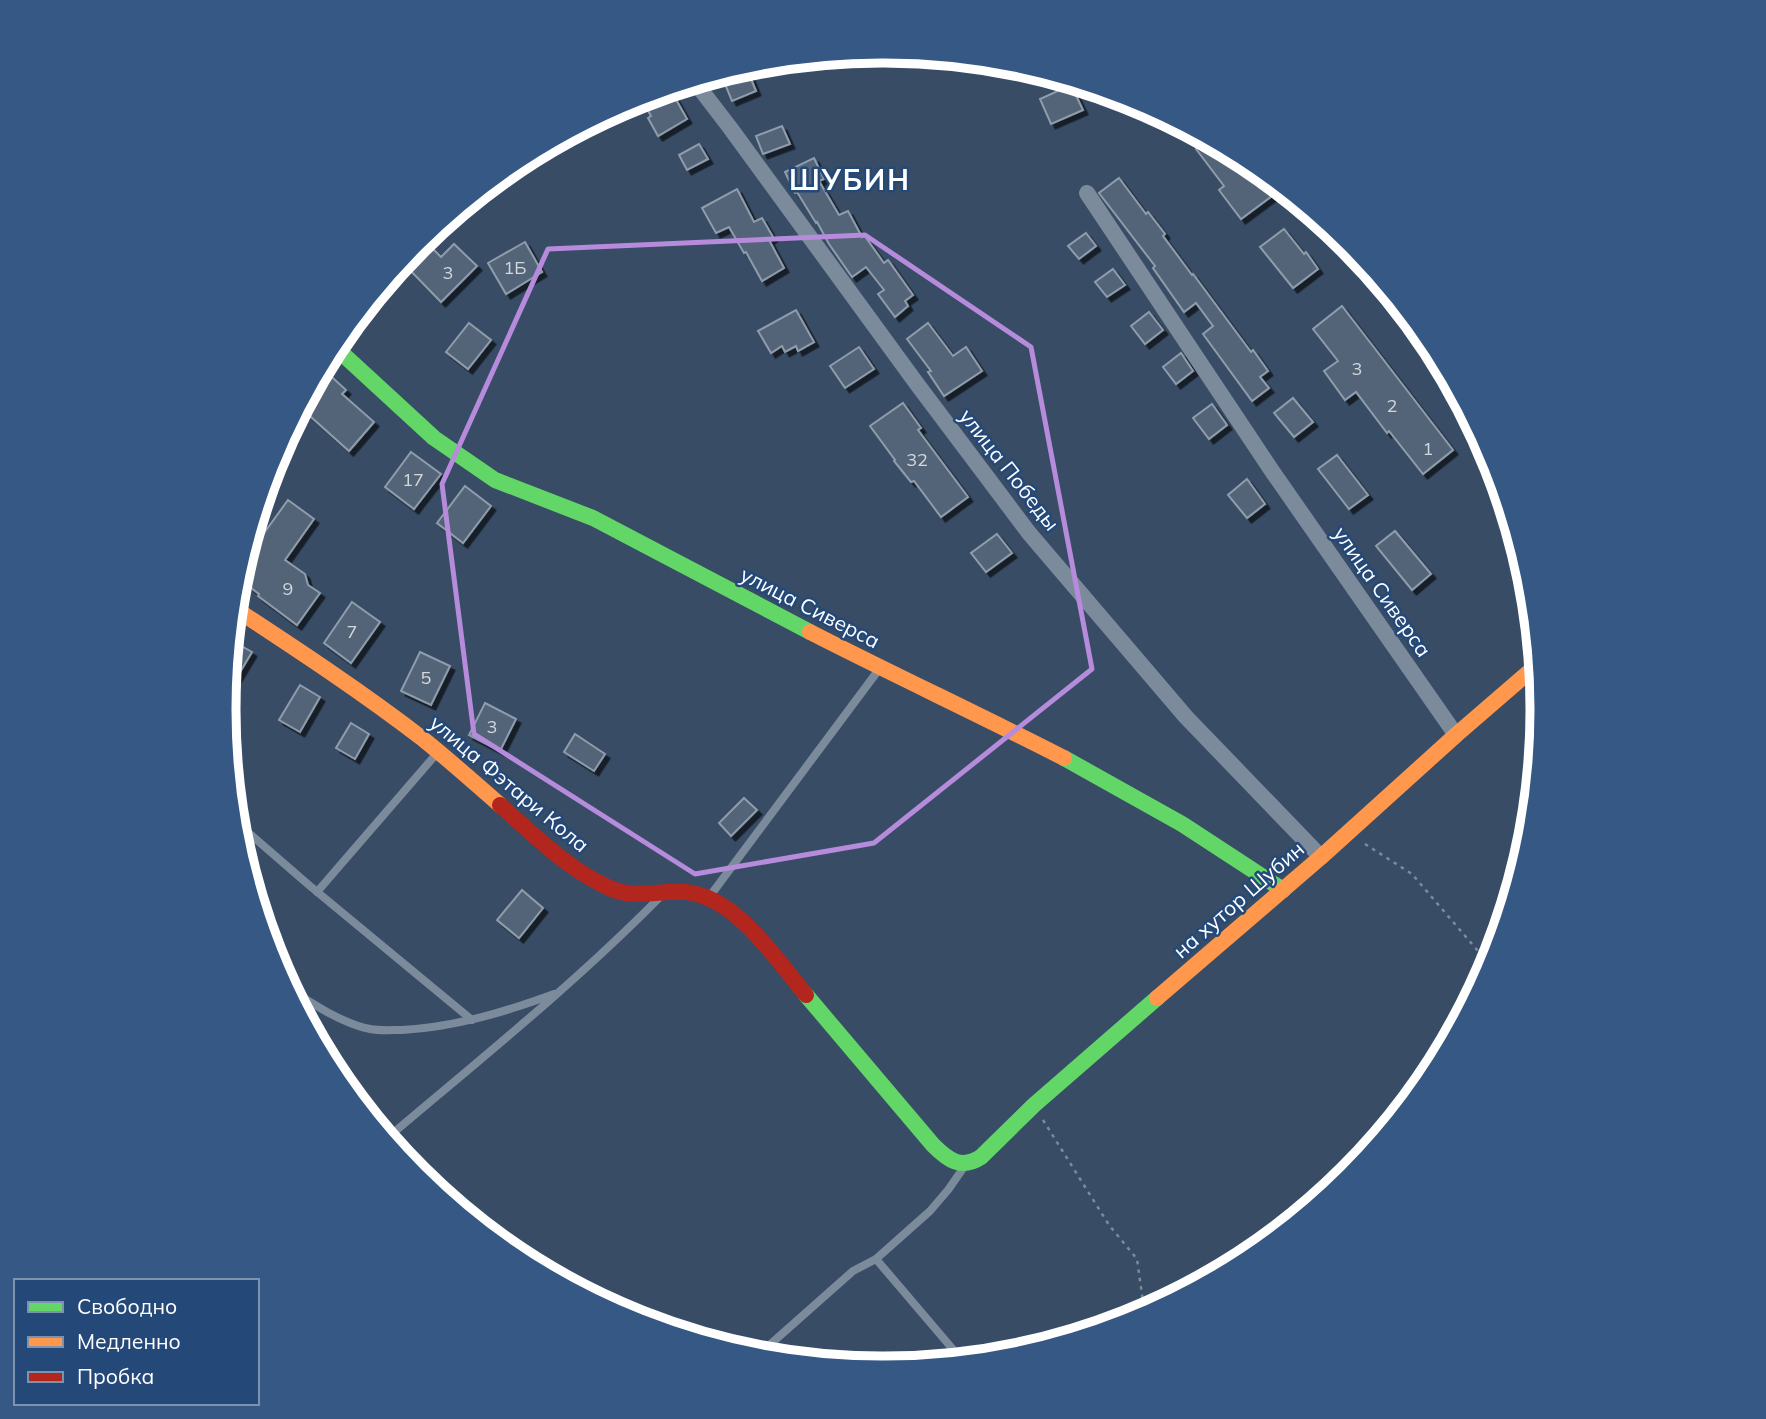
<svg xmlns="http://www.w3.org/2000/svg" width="1766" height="1419" viewBox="0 0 1766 1419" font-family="Mulish,sans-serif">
	<defs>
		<filter id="shadow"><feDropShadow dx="4.5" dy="4.5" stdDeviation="0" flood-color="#0009"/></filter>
	</defs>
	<rect width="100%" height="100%" fill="#384c65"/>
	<g fill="#526378" stroke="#8f9cab" stroke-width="2" filter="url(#shadow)">
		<polygon points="749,74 756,91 732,101 725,84"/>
		<polygon points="1071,85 1083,110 1051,124 1040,99"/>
		<polygon points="670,89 687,119 658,136 648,118 651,116 641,98"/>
		<polygon points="782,126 790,144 763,154 756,136"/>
		<polygon points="1208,140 1244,159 1272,196 1241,219 1219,190 1224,186 1196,149"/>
		<polygon points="699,144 708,159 687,170 679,155"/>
		<polygon points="814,158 824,179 819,181 839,215 848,211 862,237 864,235 884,263 888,260 913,295 905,301 908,306 895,317 878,294 884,290 866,267 852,277 829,244 817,222 816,223 797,192 795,193 785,172"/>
		<polygon points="1119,178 1146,214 1148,212 1165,234 1163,236 1192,275 1193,274 1251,352 1253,350 1268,371 1260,377 1269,388 1252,401 1203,334 1213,326 1196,303 1184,312 1153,268 1155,266 1099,193"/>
		<polygon points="737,189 754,222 762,218 773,237 769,240 784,268 762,281 746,252 744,253 729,227 716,233 702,208"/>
		<polygon points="1284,229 1304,254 1306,252 1318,269 1293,288 1260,247"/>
		<polygon points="1086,233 1096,246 1079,259 1068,246"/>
		<polygon points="423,239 441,257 454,244 477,266 441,302 402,262"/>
		<polygon points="525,242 542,272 506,294 488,263"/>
		<polygon points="1113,269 1125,285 1107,297 1095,282"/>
		<polygon points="1342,306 1453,450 1423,474 1389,431 1387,433 1356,392 1345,400 1324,371 1338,361 1313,329"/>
		<polygon points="796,310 814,342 798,351 796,346 785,352 782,346 771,353 758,331"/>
		<polygon points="1149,312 1163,330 1145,344 1131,326"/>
		<polygon points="469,323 491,340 468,369 446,352"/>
		<polygon points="928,323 953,356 966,347 982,371 944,396 928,372 931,371 907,339"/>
		<polygon points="859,347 874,369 845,388 830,366"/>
		<polygon points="1181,353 1193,371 1176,384 1163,367"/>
		<polygon points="322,368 346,390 342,394 374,422 349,451 301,408"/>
		<polygon points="1293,398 1313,422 1294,437 1274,413"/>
		<polygon points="903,403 921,428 918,430 968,497 941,517 914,481 911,482 894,461 895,460 870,426"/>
		<polygon points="1212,404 1227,425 1209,439 1193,418"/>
		<polygon points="411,452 441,474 414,509 385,487"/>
		<polygon points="1337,455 1368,495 1349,509 1318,469"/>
		<polygon points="1247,479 1265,504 1247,518 1228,495"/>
		<polygon points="465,486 491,506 463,543 437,523"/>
		<polygon points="288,500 314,519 285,560 305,574 308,585 320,593 297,625 258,596 259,594 238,578 244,559 258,539 259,540"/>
		<polygon points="1395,531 1431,574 1412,590 1376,546"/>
		<polygon points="997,534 1012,553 986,572 971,553"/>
		<polygon points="352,602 380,622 351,663 324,643"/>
		<polygon points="231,640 252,652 225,697 230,653"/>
		<polygon points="420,652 450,666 431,705 401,691"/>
		<polygon points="300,685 320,697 300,732 279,720"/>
		<polygon points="485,703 516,719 500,751 469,735"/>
		<polygon points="351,723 369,734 355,759 336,748"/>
		<polygon points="575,734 605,754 594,771 564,752"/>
		<polygon points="744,798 757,810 731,836 719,823"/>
		<polygon points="522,890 543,908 519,938 497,920"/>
	</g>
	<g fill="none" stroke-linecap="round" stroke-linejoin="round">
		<g stroke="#7c8b9c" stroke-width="2.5" stroke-dasharray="3.5 5" stroke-linecap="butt">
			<polyline points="1365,844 1412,874 1490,965"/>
			<polyline points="1043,1120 1109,1225 1137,1259 1144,1309 1146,1312"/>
		</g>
		<g stroke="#7c8b9c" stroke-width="8">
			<polyline points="235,821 310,886 472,1020"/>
			<polyline points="317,892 438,752"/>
			<polyline points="710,896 880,668"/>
			<path d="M288 988C311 1003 343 1024 370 1029 380 1031 392 1030 402 1030 455 1027 505 1012 554 994"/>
			<path d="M400 1154 392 1134C483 1057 575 983 659 898"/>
			<polyline points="876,1259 962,1360"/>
			<polyline points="757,1356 853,1271 876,1259 930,1211 948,1190 964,1167"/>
		</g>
		<g stroke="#7c8b9c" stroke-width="16">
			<polyline points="695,82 731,129 917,384 1029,533 1186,717 1321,857"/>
			<polyline points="1087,193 1272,471 1456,735"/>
			<polyline points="1338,235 1447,374"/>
		</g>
		<g stroke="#63d668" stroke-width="16">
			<polyline points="334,346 434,438 495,480 593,518 810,632"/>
			<polyline points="1064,758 1182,824 1283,890"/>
			<path d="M806 995 933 1145C948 1160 961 1170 981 1157L1034 1105 1157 998"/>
		</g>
		<g stroke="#ff974d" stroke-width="16">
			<path d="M234 608C298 650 362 692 423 739 449 760 475 783 500 805"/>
			<path d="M810 632C894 675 980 715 1064 758"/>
			<polyline points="1157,998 1321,857 1456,735 1537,665"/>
		</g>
		<path stroke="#b3261e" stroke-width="16" d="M500 805C534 835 569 871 612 889 636 899 661 890 686 892 736 897 776 959 806 995"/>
	</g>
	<path fill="none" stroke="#b68bdc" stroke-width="5" stroke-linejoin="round" d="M865 235 1031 347 1092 669 874 843 695 874 474 734 442 484 548 249Z"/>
	<g text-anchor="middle" stroke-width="5" stroke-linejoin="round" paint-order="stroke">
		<g font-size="18" fill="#d4d8dd">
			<text x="515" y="274">1Б</text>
			<text x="448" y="279">3</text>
			<text x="1357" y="375">3</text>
			<text x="1392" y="412">2</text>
			<text x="1428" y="455">1</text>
			<text x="917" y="466">32</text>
			<text x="413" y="486">17</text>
			<text x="288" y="595">9</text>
			<text x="352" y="638">7</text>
			<text x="426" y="684">5</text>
			<text x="492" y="733">3</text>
		</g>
		<g font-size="21" fill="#fff" stroke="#244979">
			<text transform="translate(1009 470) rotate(52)" y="7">улица Победы</text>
			<text transform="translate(1382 592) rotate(55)" y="7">улица Сиверса</text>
			<text transform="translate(810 608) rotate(27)" y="7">улица Сиверса</text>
			<text transform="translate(509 784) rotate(40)" y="7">улица Фэтари Кола</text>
			<text transform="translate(1239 900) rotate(-41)" y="7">на хутор Шубин</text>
		</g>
		<g font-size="28" font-weight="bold" letter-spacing="2" fill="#fff" stroke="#244979">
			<text x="850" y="190">ШУБИН</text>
		</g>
	</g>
	<path d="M0 0H1766V1419H0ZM882 63H884A646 646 0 0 1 1530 709V710A646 646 0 0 1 884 1356H882A646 646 0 0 1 236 710V709A646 646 0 0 1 882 63Z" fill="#365884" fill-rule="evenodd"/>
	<path fill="none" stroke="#fff" stroke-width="9" d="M882 63H884A646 646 0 0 1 1530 709V710A646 646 0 0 1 884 1356H882A646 646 0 0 1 236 710V709A646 646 0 0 1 882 63Z"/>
	<rect x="14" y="1279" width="245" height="126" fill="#244979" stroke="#7c92af" stroke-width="2"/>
	<rect x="28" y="1302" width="35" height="10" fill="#63d668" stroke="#7c92af" stroke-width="2"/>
	<text x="77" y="1314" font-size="21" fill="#ffffff">Свободно</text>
	<rect x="28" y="1337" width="35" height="10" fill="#ff974d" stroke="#7c92af" stroke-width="2"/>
	<text x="77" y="1349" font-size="21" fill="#ffffff">Медленно</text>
	<rect x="28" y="1372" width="35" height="10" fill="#b3261e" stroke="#7c92af" stroke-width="2"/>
	<text x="77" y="1384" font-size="21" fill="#ffffff">Пробка</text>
</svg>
